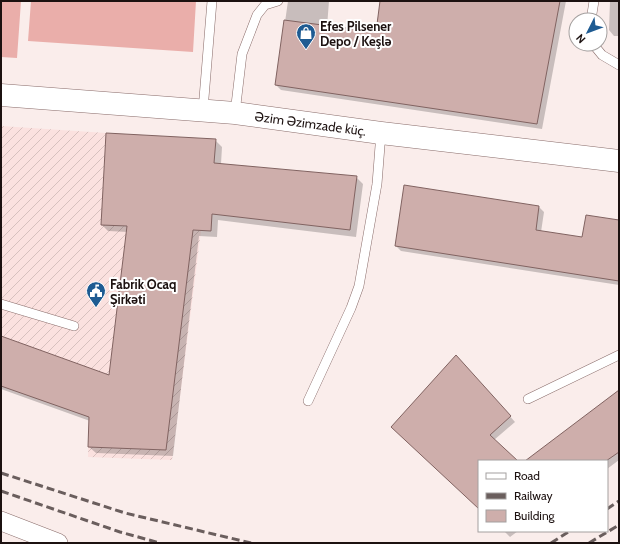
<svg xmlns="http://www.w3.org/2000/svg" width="620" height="544" font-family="Cabin,sans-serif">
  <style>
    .industrial { fill: url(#industrial-furrows) }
    .grass { fill: #eaaeaa }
    .shadow { fill: #0003 }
    .building { fill: #ceaeab; stroke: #816361 }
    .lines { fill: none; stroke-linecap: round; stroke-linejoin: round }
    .service-casing { stroke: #896c6a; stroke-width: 10 }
    .minor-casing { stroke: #896c6a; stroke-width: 20 }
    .tertiary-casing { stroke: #896c6a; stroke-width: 23 }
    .service { stroke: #fff; stroke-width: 9 }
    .minor { stroke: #fff; stroke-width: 19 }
    .tertiary { stroke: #fff; stroke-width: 22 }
    .rail { stroke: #6a5e5d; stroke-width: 3; stroke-dasharray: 8 4; stroke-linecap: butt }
    .labels { text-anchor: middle; stroke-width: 4; stroke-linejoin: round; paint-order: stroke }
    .poi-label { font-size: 13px; font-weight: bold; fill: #1c1110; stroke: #fff; text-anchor: start }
    .street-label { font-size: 13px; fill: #1c1110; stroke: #fff }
  </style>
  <defs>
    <pattern id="industrial-furrows" width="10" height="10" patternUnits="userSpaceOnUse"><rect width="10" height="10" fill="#fbe1df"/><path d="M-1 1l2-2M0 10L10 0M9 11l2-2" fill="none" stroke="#d7c0be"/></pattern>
  </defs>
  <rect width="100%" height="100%" fill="#faedeb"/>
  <path class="industrial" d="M1 126 106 133 101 225 201 231 172 460 88 457 89 417 1 386Z"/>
  <path class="grass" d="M1 1H21L17 58 1 57Z
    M31 1H196L193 52 28 41Z"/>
  <path class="shadow" d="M288 1H329L327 27 377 33 381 1H566L542 129 281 90 276 85Z
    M610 1H619V36H614L609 30Z
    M215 140 222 147 221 164 356 177 363 184 356 237 218 220 217 237 199 236 173 456 96 453 89 447 90 421 1 389V337L110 376 128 232 108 231 102 225Z
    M539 207 544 212 541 232 583 238 619 221V285L401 251 396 246Z
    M461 361 515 422 494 440 516 461H479V508Z
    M619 391V460L607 469V461H527Z
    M504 531H518L510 537Z"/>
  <path class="building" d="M380 1H560L537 124 275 85 284 20 376 32Z
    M106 133 216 139 214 163 357 176 350 230 212 214 211 231 193 230 166 450 88 447 89 417 1 386V336L109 375 127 226 101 225Z
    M404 185 539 206 536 230 582 237 586 215 619 220V281L395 246Z
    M456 355 511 416 490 435 518 461H479V509L391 427Z
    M619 390V452L606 461H525Z"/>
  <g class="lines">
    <g class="service-casing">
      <path id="service" d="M591 20 594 1
        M593 44 602 55 619 65
        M203 110 212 1
        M235 113 242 54 257 15 265 5 278 1
        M1 304 74 326
        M528 399 619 355
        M308 401 351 308 359 286 377 184 381 133"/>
    </g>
    <g class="minor-casing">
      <path id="minor" d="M1 521 58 543"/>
    </g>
    <g class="tertiary-casing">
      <g id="tertiary">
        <path id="s1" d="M1 95 235 113 381 133 619 161"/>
      </g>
    </g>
    <use href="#service" class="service"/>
    <use href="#minor" class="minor"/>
    <use href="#tertiary" class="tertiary"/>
    <path class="rail" d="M1 473 125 513 251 543
      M1 491 120 532 160 543
      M607 509 619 501
      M551 543 570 531
      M589 543 619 525"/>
  </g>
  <defs>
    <g id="shop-pin" transform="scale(1)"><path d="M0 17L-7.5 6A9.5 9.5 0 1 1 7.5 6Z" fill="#1e5b92" stroke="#fff"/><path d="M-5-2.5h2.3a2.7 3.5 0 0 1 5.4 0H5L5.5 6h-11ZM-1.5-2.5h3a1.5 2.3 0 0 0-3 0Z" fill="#fff"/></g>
    <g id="civic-pin" transform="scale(1)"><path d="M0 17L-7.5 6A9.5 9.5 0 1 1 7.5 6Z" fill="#1e5b92" stroke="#fff"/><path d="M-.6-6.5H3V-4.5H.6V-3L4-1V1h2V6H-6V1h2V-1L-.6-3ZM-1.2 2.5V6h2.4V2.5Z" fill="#fff"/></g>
  </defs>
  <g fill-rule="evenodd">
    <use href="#shop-pin" x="306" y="33"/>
    <use href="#civic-pin" x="96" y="291"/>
  </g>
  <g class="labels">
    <g class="poi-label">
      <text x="320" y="31">Efes Pilsener<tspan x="320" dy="15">Depo / Keşlə</tspan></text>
      <text x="110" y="289">Fabrik Ocaq<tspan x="110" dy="15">Şirkəti</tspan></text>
    </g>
    <g class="street-label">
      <text dy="5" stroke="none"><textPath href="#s1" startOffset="311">Əzim Əzimzade küç.</textPath></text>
    </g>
  </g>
  <rect width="620" height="544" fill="none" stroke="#1c1110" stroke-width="4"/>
  <rect x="478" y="460" width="130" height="72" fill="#ffffff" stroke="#a4a09f"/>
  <rect x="486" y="473" width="20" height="6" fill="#ffffff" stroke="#a4a09f"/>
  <text x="514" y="480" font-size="12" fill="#1c1110">Road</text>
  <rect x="486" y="493" width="20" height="6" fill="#6a5e5d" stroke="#a4a09f"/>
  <text x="514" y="500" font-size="12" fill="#1c1110">Railway</text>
  <rect x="486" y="510" width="20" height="12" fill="#ceaeab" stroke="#a4a09f"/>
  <text x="514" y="520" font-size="12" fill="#1c1110">Building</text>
  <g transform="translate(588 32) rotate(228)"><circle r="19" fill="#ffffff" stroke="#a4a09f"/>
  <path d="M0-3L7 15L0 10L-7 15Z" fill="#1e5b92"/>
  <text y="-6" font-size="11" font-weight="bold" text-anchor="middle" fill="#1c1110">N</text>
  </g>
</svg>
